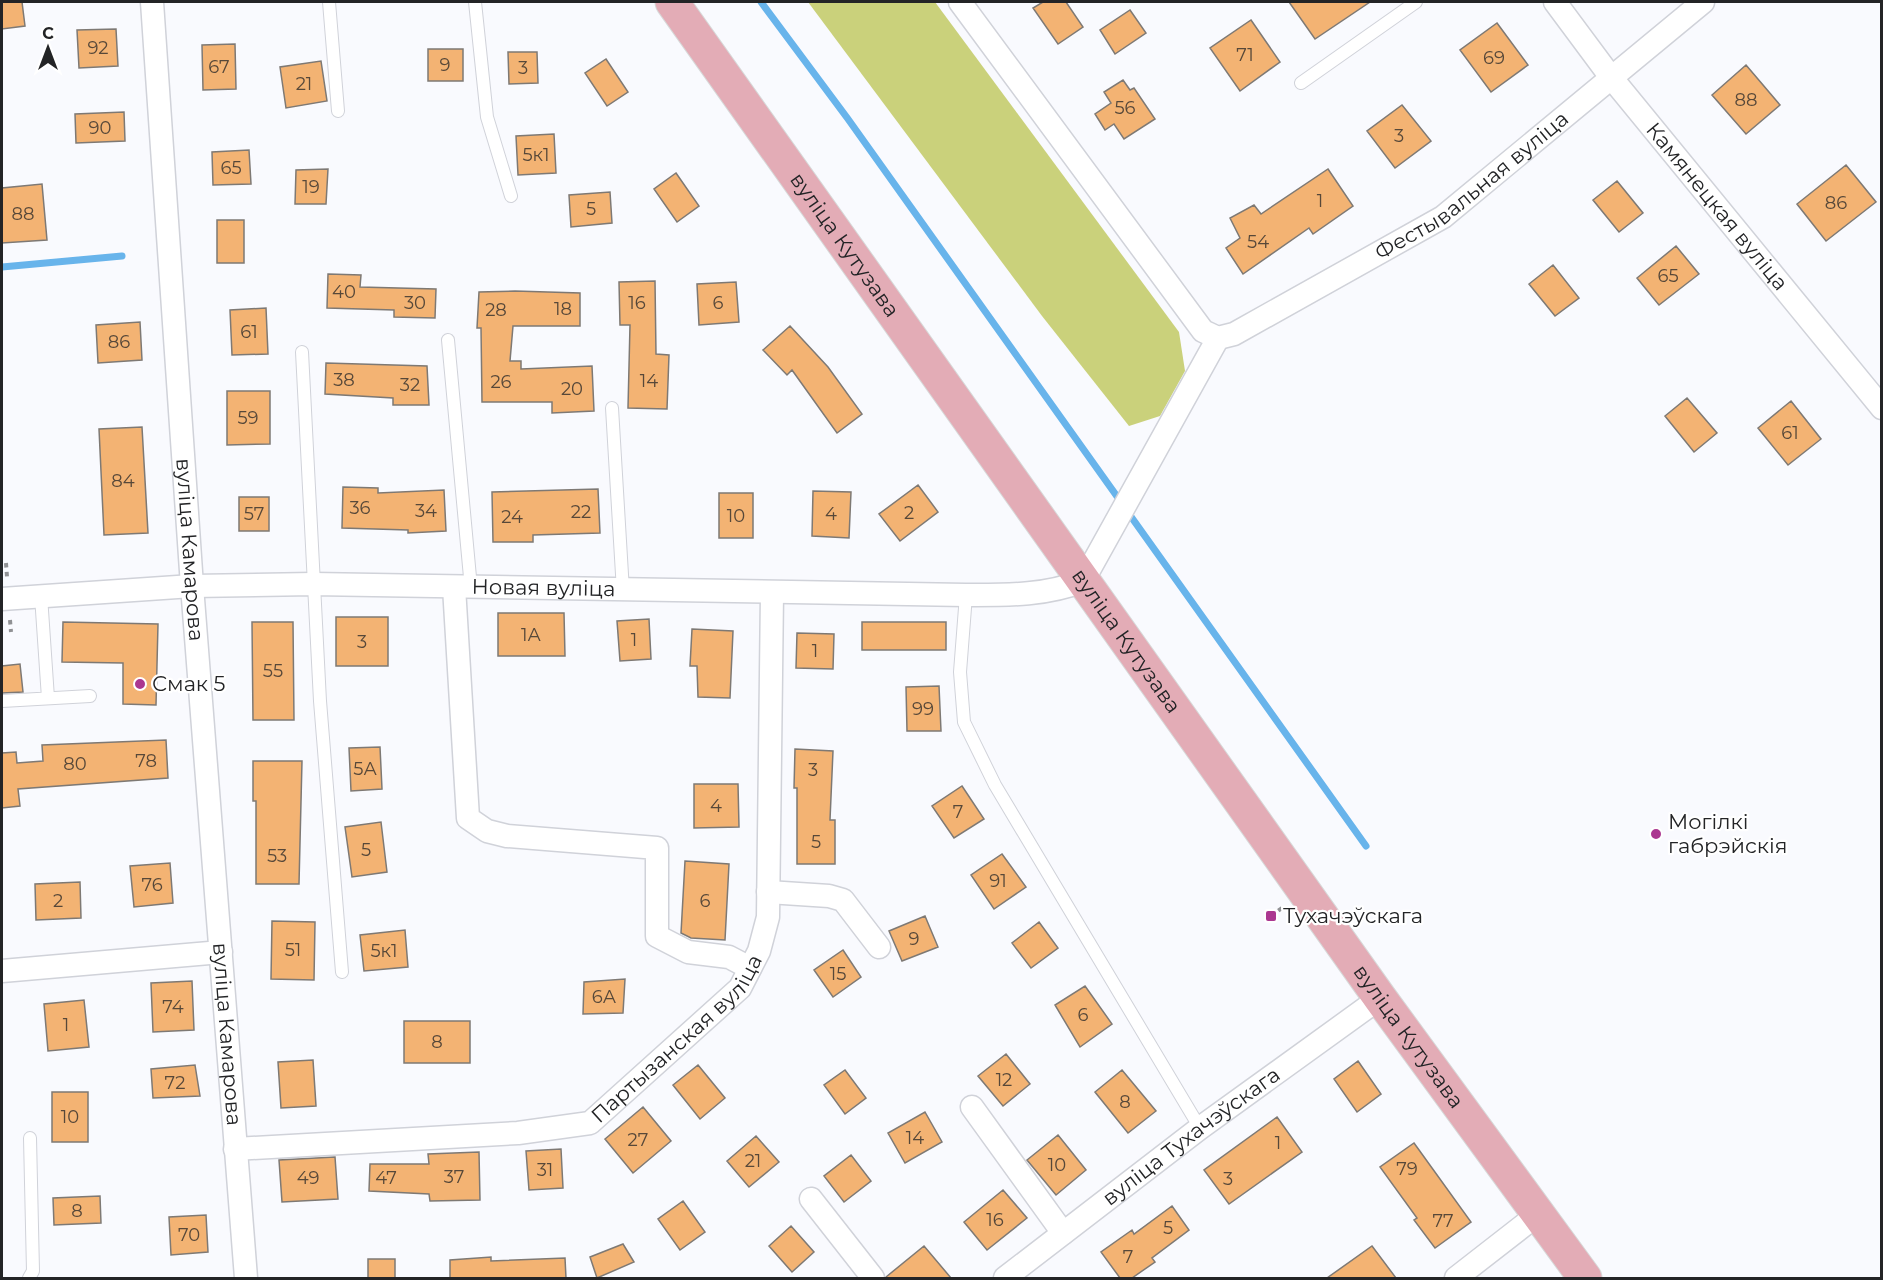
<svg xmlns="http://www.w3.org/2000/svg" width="1883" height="1280" font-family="Montserrat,sans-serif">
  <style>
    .forest { fill: #cad17b }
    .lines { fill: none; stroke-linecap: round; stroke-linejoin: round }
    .stream { stroke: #68b4eb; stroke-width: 7 }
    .building { fill: #f3b373; stroke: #7e7974; stroke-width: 1.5 }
    .service-casing { stroke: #d0d2d9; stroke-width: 14 }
    .minor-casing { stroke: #d0d2d9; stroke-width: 25 }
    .primary-casing { stroke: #d7d8d8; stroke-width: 35 }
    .path { stroke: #909194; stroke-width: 4; stroke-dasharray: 4.5 4.5; stroke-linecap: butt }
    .service { stroke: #fff; stroke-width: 12 }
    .minor { stroke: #fff; stroke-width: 22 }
    .primary { stroke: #e3acb6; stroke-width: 33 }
    .poi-dot { fill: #ab3790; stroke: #fff; stroke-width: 2 }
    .labels { text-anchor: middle; stroke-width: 4.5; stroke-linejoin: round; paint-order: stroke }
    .number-label { font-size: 18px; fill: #574839 }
    .street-label { font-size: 21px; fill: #232426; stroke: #fff }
    .poi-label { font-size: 21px; fill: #232426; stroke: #fff; text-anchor: start }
  </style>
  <rect width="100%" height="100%" fill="#f9fafe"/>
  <path class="forest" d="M808 2H935L1179 332 1185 371 1160 416 1129 426 1042 316Z"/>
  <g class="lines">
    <path class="stream" d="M761 2 848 119 1121 502
      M2 267 122 256
      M1127 511 1366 846"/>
  </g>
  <path class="building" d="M2 2H22L25 26 2 29Z
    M1043 2H1066L1083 27 1058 44 1033 8Z
    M1289 2H1370L1315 39Z
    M1130 10 1146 33 1115 54 1100 30Z
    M1251 20 1280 62 1240 91 1210 48Z
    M1497 23 1528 65 1491 92 1460 50Z
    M116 29 118 66 79 68 77 30Z
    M235 44 236 89 203 90 202 45Z
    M428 49H463V81H428Z
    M508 52H537L538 83 509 84Z
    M606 59 628 92 607 106 585 73Z
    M321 61 327 101 286 108 280 67Z
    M1746 65 1780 105 1746 134 1712 95Z
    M1123 80 1130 90 1134 88 1155 119 1124 139 1114 124 1105 130 1095 114 1111 103 1104 92Z
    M1402 105 1431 141 1395 168 1367 131Z
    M124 112 125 141 76 143 75 114Z
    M554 134 556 173 518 175 516 136Z
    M249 150 251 184 213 185 212 152Z
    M1846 165 1876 202 1826 241 1797 204Z
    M328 169 326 204H295L296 170Z
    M1328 169 1353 206 1313 234 1309 228 1243 274 1226 248 1240 238 1230 218 1254 205 1261 214Z
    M676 173 699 206 677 222 654 189Z
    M1617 181 1643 213 1619 232 1593 200Z
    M42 184 47 240 2 243V188Z
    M610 192 612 223 571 227 569 195Z
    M217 220H244V263H217Z
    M1676 246 1699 274 1659 305 1637 278Z
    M1553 265 1579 298 1555 316 1529 284Z
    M328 274 361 275 360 287 436 289 435 318 394 317V310L327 308Z
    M655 281 656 354 669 355 667 409 628 408 630 325H620L619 282Z
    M736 282 739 322 699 325 697 284Z
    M515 291 580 293V326H513L510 361H521V369L592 366 594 411 552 413V402H482L481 328H477L479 292Z
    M266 308 268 354 232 355 230 310Z
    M140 322 142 360 98 363 96 325Z
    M790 326 828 367 862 414 837 433 792 370 787 375 763 350Z
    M326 363 427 366 429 405H393V398L325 394Z
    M227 391H270V444L227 445Z
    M1687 398 1717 433 1694 452 1665 416Z
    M1791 401 1821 439 1788 465 1758 428Z
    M142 427 148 533 104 535 99 429Z
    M918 485 938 512 900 541 879 514Z
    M343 487 378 488V493L444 490 446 531 408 533V530L342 528Z
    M598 489 600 533 533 535V542H493L492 492Z
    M813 491 851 492 849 538 812 536Z
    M719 493H753V538H719Z
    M239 497H269V531H239Z
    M498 613H564L565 656H498Z
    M336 617H388V666H336Z
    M649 619 651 659 620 661 617 621Z
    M63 622 158 624 156 705 123 704V663L62 662Z
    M252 622H293L294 720H253Z
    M862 622H946V650H862Z
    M692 629 733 631 730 698 698 697 697 666H690Z
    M797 633 834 634 833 669 796 668Z
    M20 664 23 692 2 693V666Z
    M939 686 941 731H907L906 687Z
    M166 740 168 778 18 789 20 806 2 808V753L16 752 17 763 43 761 42 745Z
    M380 747 382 789 351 791 349 748Z
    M795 749 833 751 830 820H835V864H797V788H794Z
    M253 761H302L299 884H256V801H253Z
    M694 784H738L739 827 694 828Z
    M962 786 984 819 954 838 932 806Z
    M381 822 387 872 352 877 345 827Z
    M1002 854 1026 887 994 909 971 875Z
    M685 861 729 864 725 940 691 938 681 933Z
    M170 863 173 903 134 907 130 866Z
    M80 882 81 918 36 920 35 884Z
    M925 916 938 947 902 961 889 931Z
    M272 921 315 922 314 980 271 979Z
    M1039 922 1058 948 1031 968 1012 943Z
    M405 930 408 967 364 971 360 935Z
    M843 950 861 977 833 997 814 970Z
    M625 979 623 1013 583 1014 584 982Z
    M192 981 194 1030 153 1032 151 983Z
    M1085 986 1112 1024 1080 1047 1055 1005Z
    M84 1000 89 1047 48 1051 44 1004Z
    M404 1021H470V1063H404Z
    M1006 1054 1030 1084 1003 1106 978 1076Z
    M313 1060 316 1106 281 1108 278 1062Z
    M1358 1061 1381 1094 1357 1112 1334 1079Z
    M195 1065 200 1096 153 1098 151 1069Z
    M698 1065 725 1098 700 1119 673 1085Z
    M845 1070 866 1098 845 1114 824 1085Z
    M1122 1070 1156 1111 1128 1133 1095 1092Z
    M52 1092H88V1142H52Z
    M643 1107 671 1141 633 1173 605 1139Z
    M925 1112 942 1142 905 1163 888 1133Z
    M1277 1117 1302 1152 1229 1204 1204 1170Z
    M1058 1135 1086 1170 1056 1195 1027 1160Z
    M756 1136 779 1162 749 1187 727 1161Z
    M1414 1143 1471 1222 1435 1248 1414 1220 1417 1218 1380 1167Z
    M561 1149 563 1188 529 1190 526 1151Z
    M479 1152 480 1200 430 1201 429 1194 369 1191 370 1164H429L428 1154Z
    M851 1155 871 1181 844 1202 824 1176Z
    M335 1157 338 1199 282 1202 279 1160Z
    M1003 1190 1027 1218 987 1250 964 1222Z
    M100 1196 101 1223 54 1225 53 1198Z
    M683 1201 705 1232 680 1250 658 1219Z
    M1172 1206 1189 1230 1152 1258 1155 1262 1132 1278H1120L1101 1252 1132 1230 1134 1234Z
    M206 1215 208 1252 171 1255 169 1217Z
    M791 1226 814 1252 792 1272 769 1246Z
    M623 1244 634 1262 597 1278 590 1257Z
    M924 1246 951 1278H886V1277Z
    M1372 1246 1396 1278H1327Z
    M491 1257V1261L565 1258 566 1278H450V1260Z
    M368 1259H395V1278H368Z"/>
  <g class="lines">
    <g class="service-casing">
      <path id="service" d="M329 2 338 111
        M475 2 487 117 511 196
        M1301 83 1416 2
        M448 340 471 588
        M302 352 320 701 342 972
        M612 408 623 591
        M966 595 960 672 964 722 995 785 1200 1128
        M41 596 48 698
        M2 701 90 696
        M29 1278 33 1271 30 1138"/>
    </g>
    <g class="minor-casing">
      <g id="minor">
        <path id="s1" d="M152 2 192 586 246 1278"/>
        <path id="s2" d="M960 2 1203 331 1218 338 1234 334 1443 217 1703 2"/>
        <path id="s3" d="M1555 2 1610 76 1882 408"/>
        <path d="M454 587 468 818 487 831 507 836 657 848V936L688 952 729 957 750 968"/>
        <path id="s4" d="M2 599 192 586 313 584 966 595C1006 595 1044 596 1083 581L1218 338"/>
        <path d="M768 892 829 896 843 900 879 947"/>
        <path d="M2 971 221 952"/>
        <path d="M972 1107 1063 1233"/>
        <path id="s5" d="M235 1149 518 1133 590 1123 740 988 759 951 768 917 772 593"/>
        <path d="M811 1199 873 1278"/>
        <path id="s6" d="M1005 1278 1200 1128 1380 998"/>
        <path d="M1456 1278 1537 1215"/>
      </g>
    </g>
    <g class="primary-casing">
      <g id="primary">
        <path id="s7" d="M672 2 1380 998 1585 1278"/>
      </g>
    </g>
    <path class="path" d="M6 563 7 577
      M10 620 11 632
      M1271 916 1282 908"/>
    <use href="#service" class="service"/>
    <use href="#minor" class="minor"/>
    <use href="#primary" class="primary"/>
  </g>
  <g class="poi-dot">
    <circle cx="140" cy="684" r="6"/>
    <circle cx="1656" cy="834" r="6"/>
    <rect x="1265" y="910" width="12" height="12" rx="3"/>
  </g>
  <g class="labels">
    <g class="number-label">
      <text x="98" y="54">92</text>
      <text x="1245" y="61">71</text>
      <text x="1494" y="64">69</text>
      <text x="445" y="71">9</text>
      <text x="219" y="73">67</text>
      <text x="523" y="74">3</text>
      <text x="304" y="90">21</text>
      <text x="1746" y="106">88</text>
      <text x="1125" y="114">56</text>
      <text x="100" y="134">90</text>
      <text x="1399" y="142">3</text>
      <text x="536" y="161">5к1</text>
      <text x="231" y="174">65</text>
      <text x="311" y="193">19</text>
      <text x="1320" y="207">1</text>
      <text x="1836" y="209">86</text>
      <text x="591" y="215">5</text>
      <text x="23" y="220">88</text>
      <text x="1258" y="248">54</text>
      <text x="1668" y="282">65</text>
      <text x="344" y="298">40</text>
      <text x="415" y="309">30</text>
      <text x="637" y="309">16</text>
      <text x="718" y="309">6</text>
      <text x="563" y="315">18</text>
      <text x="496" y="316">28</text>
      <text x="249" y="338">61</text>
      <text x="119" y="348">86</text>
      <text x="344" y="386">38</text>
      <text x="649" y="387">14</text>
      <text x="501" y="388">26</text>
      <text x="410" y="391">32</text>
      <text x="572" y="395">20</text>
      <text x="248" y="424">59</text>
      <text x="1790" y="439">61</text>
      <text x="123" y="487">84</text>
      <text x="360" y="514">36</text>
      <text x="426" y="517">34</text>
      <text x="581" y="518">22</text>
      <text x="909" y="519">2</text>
      <text x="254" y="520">57</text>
      <text x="831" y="520">4</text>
      <text x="736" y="522">10</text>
      <text x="512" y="523">24</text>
      <text x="531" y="641">1А</text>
      <text x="634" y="646">1</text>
      <text x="362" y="648">3</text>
      <text x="815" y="657">1</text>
      <text x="273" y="677">55</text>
      <text x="923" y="715">99</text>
      <text x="146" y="767">78</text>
      <text x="75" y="770">80</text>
      <text x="365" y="775">5А</text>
      <text x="813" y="776">3</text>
      <text x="716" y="812">4</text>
      <text x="958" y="818">7</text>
      <text x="816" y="848">5</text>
      <text x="366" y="856">5</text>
      <text x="277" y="862">53</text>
      <text x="998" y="887">91</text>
      <text x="152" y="891">76</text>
      <text x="58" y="907">2</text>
      <text x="705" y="907">6</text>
      <text x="914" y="945">9</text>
      <text x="293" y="956">51</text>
      <text x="384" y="957">5к1</text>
      <text x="838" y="980">15</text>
      <text x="604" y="1003">6А</text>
      <text x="173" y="1013">74</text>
      <text x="1083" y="1021">6</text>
      <text x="66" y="1031">1</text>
      <text x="437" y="1048">8</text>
      <text x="1004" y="1086">12</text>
      <text x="175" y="1089">72</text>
      <text x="1125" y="1108">8</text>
      <text x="70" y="1123">10</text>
      <text x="915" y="1144">14</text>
      <text x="638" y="1146">27</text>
      <text x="1278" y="1149">1</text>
      <text x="753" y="1167">21</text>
      <text x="1057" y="1171">10</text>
      <text x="1407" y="1175">79</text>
      <text x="545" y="1176">31</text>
      <text x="454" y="1183">37</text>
      <text x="308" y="1184">49</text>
      <text x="386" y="1184">47</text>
      <text x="1228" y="1185">3</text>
      <text x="77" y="1217">8</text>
      <text x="995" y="1226">16</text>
      <text x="1443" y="1227">77</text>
      <text x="1168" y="1234">5</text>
      <text x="189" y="1241">70</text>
      <text x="1128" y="1263">7</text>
    </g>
    <g class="street-label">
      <text dy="7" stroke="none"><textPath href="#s2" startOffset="723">Фестывальная вуліца</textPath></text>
      <text dy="7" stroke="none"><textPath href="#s3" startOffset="261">Камянецкая вуліца</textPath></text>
      <text dy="7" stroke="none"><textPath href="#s7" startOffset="298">вуліца Кутузава</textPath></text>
      <text dy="7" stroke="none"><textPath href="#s1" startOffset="549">вуліца Камарова</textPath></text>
      <text dy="7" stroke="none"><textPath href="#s4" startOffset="542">Новая вуліца</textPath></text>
      <text dy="7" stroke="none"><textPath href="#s7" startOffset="784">вуліца Кутузава</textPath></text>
      <text dy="7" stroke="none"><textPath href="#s5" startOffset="478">Партызанская вуліца</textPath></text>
      <text dy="7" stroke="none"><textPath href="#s1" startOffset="1035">вуліца Камарова</textPath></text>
      <text dy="7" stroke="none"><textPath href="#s7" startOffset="1270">вуліца Кутузава</textPath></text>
      <text dy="7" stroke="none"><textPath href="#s6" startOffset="234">вуліца Тухачэўскага</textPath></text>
    </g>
    <g class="poi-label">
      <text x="152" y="691">Смак 5</text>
      <text x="1668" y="829">Могілкі<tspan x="1668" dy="24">габрэйскія</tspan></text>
      <text x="1283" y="923">Тухачэўскага</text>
    </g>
  </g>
  <rect width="1883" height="1280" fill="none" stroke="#232426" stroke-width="6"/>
  <g transform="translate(48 48)" stroke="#ffffff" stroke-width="4.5" paint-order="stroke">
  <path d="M0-4.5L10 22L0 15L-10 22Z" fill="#232426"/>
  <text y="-9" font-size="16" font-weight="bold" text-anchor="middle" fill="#232426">С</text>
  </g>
</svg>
